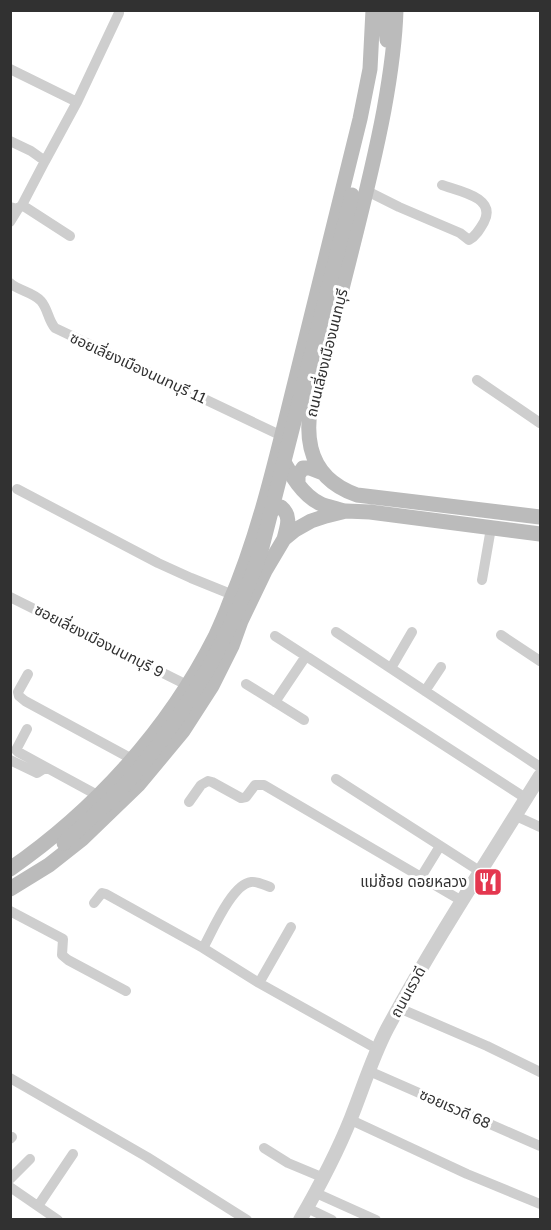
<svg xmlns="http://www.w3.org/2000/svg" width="551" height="1230" font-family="'Golos Text','Noto Sans Thai',sans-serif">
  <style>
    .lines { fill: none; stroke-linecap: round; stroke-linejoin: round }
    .minor { stroke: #cecece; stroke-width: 10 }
    .tertiary { stroke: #cecece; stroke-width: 14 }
    .secondary { stroke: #bbb; stroke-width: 15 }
    .secondary-bridge { stroke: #bbb; stroke-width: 15 }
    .labels { text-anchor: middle; stroke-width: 6; stroke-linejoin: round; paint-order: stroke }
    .street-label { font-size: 15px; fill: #313131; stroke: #fff }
    .poi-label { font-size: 15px; fill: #313131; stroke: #fff; text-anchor: end }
  </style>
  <rect width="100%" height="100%" fill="#fff"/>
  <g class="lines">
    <path class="minor" d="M10 69 77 102
      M10 141 31 151 45 161 22 205 18 209 10 207
      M45 161 77 102 119 13
      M367 191 399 207 460 233 469 240C476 236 480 229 484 222 497 197 458 191 442 185
      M22 205 70 236
      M10 222 18 209
      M10 283C19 291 33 292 41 301 48 309 48 320 55 328L282 436
      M477 380 540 423
      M17 489 158 563 191 578 233 595
      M482 580 491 528
      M10 597 187 685
      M336 632 540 767
      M501 635 540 661
      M275 636 527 799
      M391 668 412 632
      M28 674 18 692 19 696 25 701 132 759
      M246 684 304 720
      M425 691 441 667
      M275 702 306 656
      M27 729 16 750 18 752 99 796
      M10 760 37 773 45 768
      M336 779 481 872
      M189 802 201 785 208 781 212 782 241 798 246 797 255 785H264L462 901
      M516 816 540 827
      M421 877 440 846
      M94 903 102 893 106 894 203 948 259 983 377 1049
      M10 911 63 939 62 955 68 960 126 991
      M203 948C212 932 232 884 251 882 257 881 264 885 270 887
      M259 983 291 927
      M399 1008 487 1046 540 1072
      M369 1071 540 1146
      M10 1078 147 1157 247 1220
      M351 1120 467 1174 540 1204
      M10 1139 12 1137
      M264 1148 288 1163 324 1178
      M10 1179 30 1159
      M10 1187 58 1220
      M316 1193 376 1220
      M38 1206 73 1154
      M307 1208 332 1220"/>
    <path class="tertiary" d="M300 1220C319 1187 337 1153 351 1118 363 1088 372 1058 387 1029 434 942 488 860 540 776"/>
    <path class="secondary" d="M385 10 387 40
      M396 10C395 44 390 77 384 110 370 185 349 258 331 333 322 370 302 410 311 448 317 473 334 487 357 495L540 517
      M279 453C289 471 301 495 321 504 328 507 336 508 344 511
      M298 484V475L303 468H310L323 473
      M264 518 275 508 281 507C292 516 287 527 284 539
      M10 869C95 810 168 730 215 637 220 626 225 615 229 604 260 532 277 454 296 378 317 292 339 206 360 119L370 69 373 10
      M10 889 49 865 82 839 139 784 183 731 212 686 232 646 241 621 265 571 284 539 295 530 311 521 326 516 346 511 370 512 540 534"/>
    <path class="secondary-bridge" d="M64 843C87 821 112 800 133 776 189 710 232 633 261 551L352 195"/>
  </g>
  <defs>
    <g id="restaurant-square" transform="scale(1.5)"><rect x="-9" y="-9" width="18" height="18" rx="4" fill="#e4374f" stroke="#fff"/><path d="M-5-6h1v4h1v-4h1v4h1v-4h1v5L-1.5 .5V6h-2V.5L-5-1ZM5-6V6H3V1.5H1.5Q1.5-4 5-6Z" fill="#fff"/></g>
  </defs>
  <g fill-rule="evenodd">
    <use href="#restaurant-square" x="488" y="882"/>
  </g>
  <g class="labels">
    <g class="street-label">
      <text transform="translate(327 353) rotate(-76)" y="5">ถนนเลี่ยงเมืองนนทบุรี</text>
      <text transform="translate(138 368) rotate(25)" y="5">ซอยเลี่ยงเมืองนนทบุรี 11</text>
      <text transform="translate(99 641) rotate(27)" y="5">ซอยเลี่ยงเมืองนนทบุรี 9</text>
      <text transform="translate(408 992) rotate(-61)" y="5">ถนนเรวดี</text>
      <text transform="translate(455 1109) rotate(24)" y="5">ซอยเรวดี 68</text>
    </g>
    <g class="poi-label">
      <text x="467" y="887">แม่ช้อย ดอยหลวง</text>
    </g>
  </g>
  <rect width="551" height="1230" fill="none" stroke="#313131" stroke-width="24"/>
</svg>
